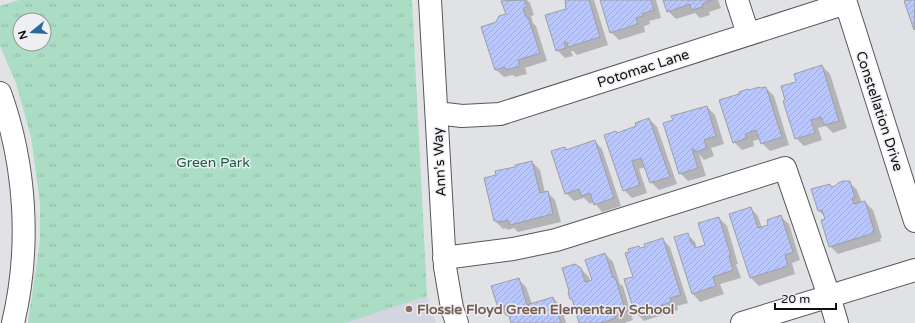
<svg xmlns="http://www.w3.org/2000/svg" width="915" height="323" font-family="'Varela Round',sans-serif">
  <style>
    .built { fill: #d3d6e0 }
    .grass { fill: url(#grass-tufts); fill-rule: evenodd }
    .shadow { fill: #0003 }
    .building { fill: url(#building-hatch); stroke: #9e9fa2 }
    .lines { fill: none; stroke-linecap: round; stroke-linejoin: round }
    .minor-casing { stroke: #58585b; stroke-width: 24 }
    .minor { stroke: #fff; stroke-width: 22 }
    .education-dot { fill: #8d6e63; stroke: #eeeff2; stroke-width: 1.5 }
    .labels { text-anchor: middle; stroke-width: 3; stroke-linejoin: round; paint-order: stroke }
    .street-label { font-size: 14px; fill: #101011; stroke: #eeeff2 }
    .park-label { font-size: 14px; fill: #186245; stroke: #eeeff2 }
    .education-label { font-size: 14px; font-weight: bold; fill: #785e54; stroke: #eeeff2; text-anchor: start }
  </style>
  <defs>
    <pattern id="grass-tufts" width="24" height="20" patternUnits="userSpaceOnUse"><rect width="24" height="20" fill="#aaddc3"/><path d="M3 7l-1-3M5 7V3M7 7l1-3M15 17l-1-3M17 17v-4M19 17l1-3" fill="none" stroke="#91bda6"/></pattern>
    <pattern id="building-hatch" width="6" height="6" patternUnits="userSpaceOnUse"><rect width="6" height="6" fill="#b9c7fd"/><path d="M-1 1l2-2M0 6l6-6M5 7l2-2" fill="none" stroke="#9eaad8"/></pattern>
  </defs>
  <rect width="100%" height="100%" fill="#e1e2e5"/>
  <path class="built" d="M427 296 436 323H346Z"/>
  <path class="grass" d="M19 0H412L427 296 346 323H28L40 240V203L31 137 16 83 0 46V6ZM20 20H44V44H20Z"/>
  <path class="shadow" d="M506 0H527L530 3 534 15 531 16 533 23 536 26 547 61 525 68 527 74 515 77 513 75 504 77 496 70V23L507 15 503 1Z
    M565 0H594L608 45 577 55 573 51H571L573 56 565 58 557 50 568 9Z
    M601 0H656L661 18 649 21 650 24 644 26 645 32 619 40 611 32Z
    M664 0H718L721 8 709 12 710 15 700 18 695 13 676 19 668 11Z
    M911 0H915V30L905 2Z
    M822 66 830 74 847 128 833 133 826 126 818 128 822 140 804 146 796 138 786 101 797 82Z
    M766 88 774 96 789 145 770 151 762 143 760 139 753 141 754 146 742 150 734 142 749 91Z
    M707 107 715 115 724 144 711 148 714 156 704 160 699 154 706 176 688 181 680 173Z
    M649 119 657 127 677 184 659 190 651 182 645 167 639 169 647 193 632 198 624 190 617 133 637 127Z
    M595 141 602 149 621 206 602 212 594 202 590 204 584 198 574 201 566 193 565 148 568 150Z
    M532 162 540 170 545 193 547 192 555 200 561 222 518 232 514 228 508 230 506 228 503 229 495 221 516 168Z
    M849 182 857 190 862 203 865 202 873 210 882 238H880L881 241 838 254 830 246 826 218 819 211 830 185 833 188Z
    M750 208 758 216 762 228 769 225 781 217 789 224 800 260 792 263 795 274 759 286 751 278Z
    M719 218 727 226 738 264H736L741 278 720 284 724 294 700 302 693 294 687 234 695 242 697 248 706 245Z
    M662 239 670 247 688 303 677 306 678 310 644 321 636 313 634 278 641 249Z
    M605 254 613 262 620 284 623 286 633 320 624 323H580L573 301 571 299 581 269 589 277 590 281H593Z
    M518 279 526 287 532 304 553 298 561 306 566 323H512L510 315 506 316 499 308Z"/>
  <path class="building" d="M524 0 527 7 523 8 526 17H528L540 53 518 60 520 66 506 70 505 67 495 70 481 27 496 22 499 16 506 14 501 1Z
    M565 0H589L600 37 568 47 567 42 564 43 566 48 556 51 545 15 566 9Z
    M600 0H651L654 10 642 14 643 16 636 18 638 24 610 33Z
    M663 0H713L702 4 703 7 691 10 690 4 667 12Z
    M908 0H915L914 30 904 1Z
    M822 65 839 121 824 125 821 117 811 120 815 133 795 139 783 101 785 100 781 86 796 82 794 74Z
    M759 87 760 88 766 87 782 137 761 144 756 130 745 134 747 138 733 143 719 100 739 94V92L748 89 749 90Z
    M707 106 716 136 704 140 707 148 696 152 694 149H692L698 168 679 174 663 123 673 120 671 116Z
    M649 118 670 177 650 183 641 158 632 161 640 185 623 191 604 135 616 131 617 133 636 126 635 123Z
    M595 140 614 198 594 205 590 193 581 196 579 189 565 194 551 151 565 147 566 150Z
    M532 161 540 193 548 191 553 214 510 225 508 220 499 222 498 221H494L484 178 496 175 495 171 515 167V165Z
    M843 181H850L855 198 852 199 854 204 865 201 874 230H873L874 233 829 247 821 220 825 219 822 210 818 211 811 189 830 184 831 187 835 186 838 183Z
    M751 207 758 228 768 225 767 220 781 215 793 252 785 255 788 266 750 278 729 214Z
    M719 217 731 256H729L733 270 713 277 716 286 692 294 674 237 688 233 691 243H693L695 248 705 245 698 223Z
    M663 238 681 295 670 298 671 302 635 314 624 279 633 277 625 253 629 252 628 249 639 246 640 248 645 247 644 244Z
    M605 253 613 278 615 277 626 312 615 316 616 318 601 323H579L572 299H570L568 292 569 291 562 268 575 264 581 268 585 282 592 280 585 260Z
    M519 278 527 305 553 297 561 323H511L506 306 498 308 491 286Z"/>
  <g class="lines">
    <g class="minor-casing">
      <path id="minor" d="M430 0 445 267 452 308 457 323
        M737 0 748 34
        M845 0 915 221
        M0 93C26 165 31 248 13 323
        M437 113 462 116 500 114 846 3
        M444 258 513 249 556 240 785 168 829 296 837 323
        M742 323 915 270"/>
    </g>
    <use href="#minor" class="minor"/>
  </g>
  <circle class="education-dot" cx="409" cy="309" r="4"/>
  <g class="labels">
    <g class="street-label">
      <text transform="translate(643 68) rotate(-18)" y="5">Potomac Lane</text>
      <text transform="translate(880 111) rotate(72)" y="5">Constellation Drive</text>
      <text transform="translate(439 162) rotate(-93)" y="5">Ann's Way</text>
    </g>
    <g class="park-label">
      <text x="213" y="167">Green Park</text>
    </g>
    <g class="education-label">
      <text x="417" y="314">Flossie Floyd Green Elementary School</text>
    </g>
  </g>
  <g transform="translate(32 32) rotate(252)"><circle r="19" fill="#eeeff2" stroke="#959698"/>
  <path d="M0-3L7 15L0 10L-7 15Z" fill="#286aa0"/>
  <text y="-6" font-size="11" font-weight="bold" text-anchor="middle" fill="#101011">N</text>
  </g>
  <path d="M775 303v6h61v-6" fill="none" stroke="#101011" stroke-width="2"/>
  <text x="781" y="303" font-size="12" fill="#101011" stroke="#eeeff2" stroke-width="3" paint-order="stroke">20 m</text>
</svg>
